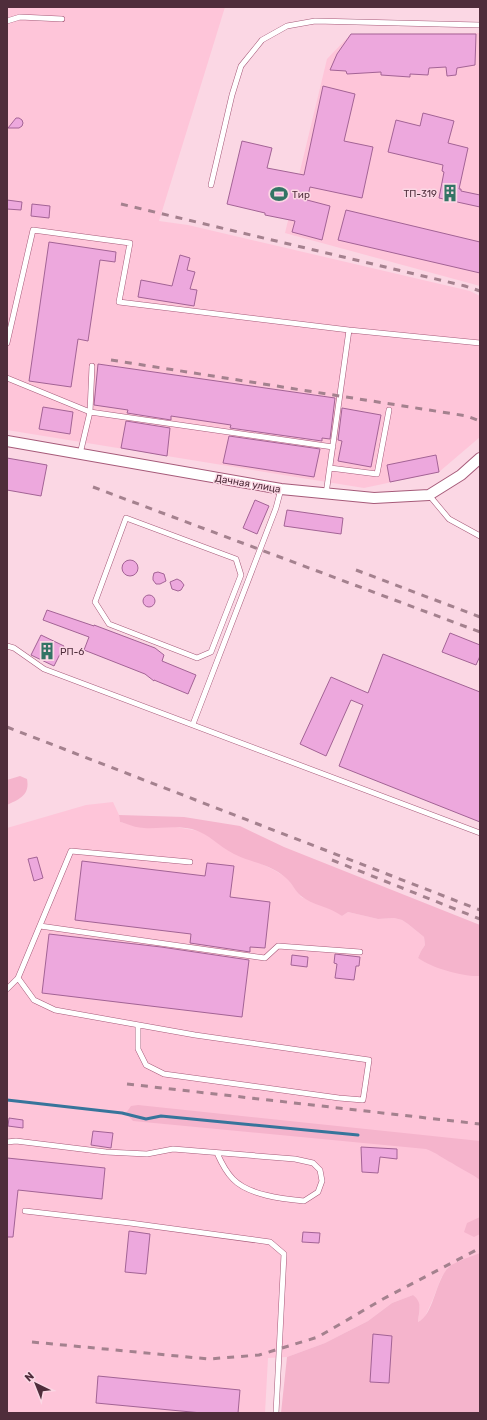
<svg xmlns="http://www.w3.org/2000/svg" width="487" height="1420" font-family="Rubik,sans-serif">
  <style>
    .built { fill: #fec5d9 }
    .green { fill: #f5b4cc }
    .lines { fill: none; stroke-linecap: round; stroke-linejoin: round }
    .stream { stroke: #37749b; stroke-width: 3 }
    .building { fill: #eda8dd; stroke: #a36395 }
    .lane-casing { stroke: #a65a79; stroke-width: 6 }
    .street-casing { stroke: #a65a79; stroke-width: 12 }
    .lane { stroke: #fff; stroke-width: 5 }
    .street { stroke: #fff; stroke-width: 10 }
    .rail { stroke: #a4818e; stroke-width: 3; stroke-dasharray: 7 7; stroke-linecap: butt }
    .labels { text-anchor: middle; stroke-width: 3; stroke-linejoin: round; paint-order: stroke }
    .poi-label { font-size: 10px; fill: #4f2d3b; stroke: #fbd7e4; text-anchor: start }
    .street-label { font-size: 10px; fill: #4f2d3b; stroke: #fbd7e4 }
  </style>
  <rect width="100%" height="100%" fill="#fbd7e4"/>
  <path class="built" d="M7 7H225L159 221 188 225 470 291 480 296V437L439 472 364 488 7 430Z
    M480 33V286L285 233 327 59 351 34Z
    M113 802 119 815 120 822 144 828 176 827 199 831 213 838 219 844 274 870 287 878 301 897 336 911 342 916 348 912 378 919 394 918 402 920 408 924 424 937 425 945 421 951 418 958 425 962 446 970 480 976V1253L449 1267 441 1278 433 1299 424 1319 418 1322 420 1307 413 1295 392 1303 368 1321 325 1343 287 1357 268 1358 265 1413H7V828L86 805Z"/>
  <path class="green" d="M20 776 27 779C30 795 20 799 7 805V780Z
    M119 815 184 817 240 826 284 847 480 925V976C463 977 432 968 418 958L421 951 425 945 424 937 408 924 402 920 394 918 378 919 348 912 342 916C330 907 312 905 301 896 295 891 292 883 286 878 269 863 251 863 234 854 218 846 210 834 192 829 176 825 160 829 144 828 136 828 128 824 120 822Z
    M138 1105 480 1141V1180C471 1173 461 1169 452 1163 442 1158 437 1153 426 1149L133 1121 126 1113 131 1106Z
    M480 1217V1234L474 1237 464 1232 467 1223Z
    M480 1253V1413H281L287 1357 325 1343 368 1321 392 1303 413 1295C423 1303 419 1310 418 1322 434 1315 435 1280 449 1267 454 1262 473 1256 480 1253Z"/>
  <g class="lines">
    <path class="stream" d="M7 1100 122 1113 146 1119 161 1116 358 1135"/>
  </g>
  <path class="building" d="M351 34H476L475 65 457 68 456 75 447 76 446 67 429 68 428 75 410 74V77L381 75V72L347 74 346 71 330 70 337 54Z
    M323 86 355 94 344 141 373 147 362 198 310 187 307 200 330 206 322 240 292 232 295 221 265 215V213L227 204 242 141 272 148 267 168 304 175Z
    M423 113 454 121 448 143 468 148 459 189H461V191L480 195V207L439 198 444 172 442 171 443 165 388 152 396 120 420 126Z
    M16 118H19L22 120 23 123 22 126 19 128H8Z
    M7 200 22 202 21 210 7 209Z
    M32 204 50 206 49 218 31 216Z
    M346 210 480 242V273L338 240Z
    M49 242 116 252 115 262 100 260 88 341 78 339 71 387 29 381Z
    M180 255 190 258 187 270 195 272 190 289 197 290 194 306 138 297 141 280 172 286Z
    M98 364 335 398 330 439 322 438V441L230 428 231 425 171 416V420L127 413 128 410 94 405Z
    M43 407 73 412 70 434 39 429Z
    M342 408 381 415 371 467 338 461 342 441 338 440Z
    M126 421 170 428 167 456 121 448Z
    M229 436 320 449 314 477 223 463Z
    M436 455 439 472 390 482 387 465Z
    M7 458 47 465 41 496 7 490Z
    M255 500 269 506 257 534 243 528Z
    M287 510 343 518 341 534 284 526Z
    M122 568a8 8 0 1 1 16 0a8 8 0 1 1-16 0Z
    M158 572 164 574 166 581 160 584H156L153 580V577L154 573Z
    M177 579 181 581 184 585 181 590 178 591 172 589 170 582Z
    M143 601a6 6 0 1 1 12 0a6 6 0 1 1-12 0Z
    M47 610 94 626V625L155 648 164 655 162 661 196 675 188 694 154 680V681L145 674 84 650 89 637 43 620Z
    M450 633 480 645V656L476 665 442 652Z
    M41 635 64 646 54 666 31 655Z
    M383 654 480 692V822L339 766 363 705 351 700 326 756 300 744 331 677 368 693Z
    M37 857 43 878 34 881 28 859Z
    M82 861 205 876 207 863 234 866 230 897 270 902 265 948 250 947V952L190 943 191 934 75 920Z
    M49 934 161 947 249 960 242 1017 42 993Z
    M335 954 360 957 359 966H356L354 980 335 978 337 964 334 963Z
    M292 955 308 957 307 967 291 965Z
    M9 1118 23 1120V1128L8 1126Z
    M93 1131 113 1133 111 1148 91 1145Z
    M361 1147 397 1149V1159L380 1157 378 1173 362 1172Z
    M7 1158 105 1168 102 1199 18 1190 13 1237H7Z
    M129 1231 150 1234 146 1274 125 1272Z
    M303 1232 320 1233 319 1243 302 1242Z
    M373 1334 392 1336 389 1383 370 1382Z
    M98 1376 240 1390 238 1413H202L96 1403Z"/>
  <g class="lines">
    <g class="lane-casing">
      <path id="lane" d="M7 21 20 17 62 19
        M211 185 232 95 241 66 262 40 287 26 315 21 480 25
        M7 343 33 230 130 243 119 302 349 330 480 343
        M7 378 90 412 333 447
        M80 454 90 412 92 366
        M330 468 377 474 389 410
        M326 494 349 330
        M429 495 449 519 480 536
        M126 518 236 559 241 575 211 652 197 658 109 624 95 602Z
        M7 646 14 648 44 669 480 833
        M193 724 276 508 281 489
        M40 926 265 958 278 946 360 952
        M18 978 34 1000 55 1010 195 1035 369 1060 363 1100 339 1098 164 1074 146 1065 138 1049V1025
        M7 989 18 978 71 851 190 862
        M7 1142 16 1141 106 1152 147 1154 173 1149 295 1159 313 1163 320 1170 322 1181 318 1192 304 1201C283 1199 248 1195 233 1179 225 1171 221 1162 217 1153
        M25 1211 130 1223 270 1242 284 1254 276 1413"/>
    </g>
    <g class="street-casing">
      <path id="street" d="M7 441 281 489 374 498 429 495 461 475 480 458"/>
    </g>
    <use href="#lane" class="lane"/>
    <use href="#street" class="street"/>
    <path class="rail" d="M121 204 465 286 480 291
      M111 360 467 416 480 421
      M93 487 480 632
      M356 570 480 617
      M7 727 480 910
      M332 860 480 919
      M127 1084 480 1124
      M32 1342 209 1359 259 1355 318 1337 383 1299 480 1248"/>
  </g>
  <defs>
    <g id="building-bare" transform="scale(1.38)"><path d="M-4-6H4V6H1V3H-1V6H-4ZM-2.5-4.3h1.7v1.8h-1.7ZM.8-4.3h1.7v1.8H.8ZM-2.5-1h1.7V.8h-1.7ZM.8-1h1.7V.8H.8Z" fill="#337465" stroke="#fbd7e4" stroke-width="2.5" paint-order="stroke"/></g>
    <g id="stadium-bare" transform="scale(1.38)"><path d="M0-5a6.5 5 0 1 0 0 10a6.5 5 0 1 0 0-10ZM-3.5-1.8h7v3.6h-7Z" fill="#337465" stroke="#fbd7e4" stroke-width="2.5" paint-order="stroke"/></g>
  </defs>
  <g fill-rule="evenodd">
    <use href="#building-bare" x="450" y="193"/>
    <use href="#stadium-bare" x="279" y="194"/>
    <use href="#building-bare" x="47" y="651"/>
  </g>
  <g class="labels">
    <g class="poi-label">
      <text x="437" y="197" text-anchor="end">ТП-319</text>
      <text x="292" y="198">Тир</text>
      <text x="60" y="655">РП-6</text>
    </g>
    <g class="street-label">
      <text transform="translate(248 483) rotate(10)" y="4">Дачная улица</text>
    </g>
  </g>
  <rect width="487" height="1420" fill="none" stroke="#4f2d3b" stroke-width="16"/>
  <g transform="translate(36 1384) rotate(317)" stroke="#fbd7e4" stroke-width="3" paint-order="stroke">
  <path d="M0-3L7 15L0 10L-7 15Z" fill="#4f2d3b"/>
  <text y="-6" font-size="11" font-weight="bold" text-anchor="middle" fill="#4f2d3b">N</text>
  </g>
</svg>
